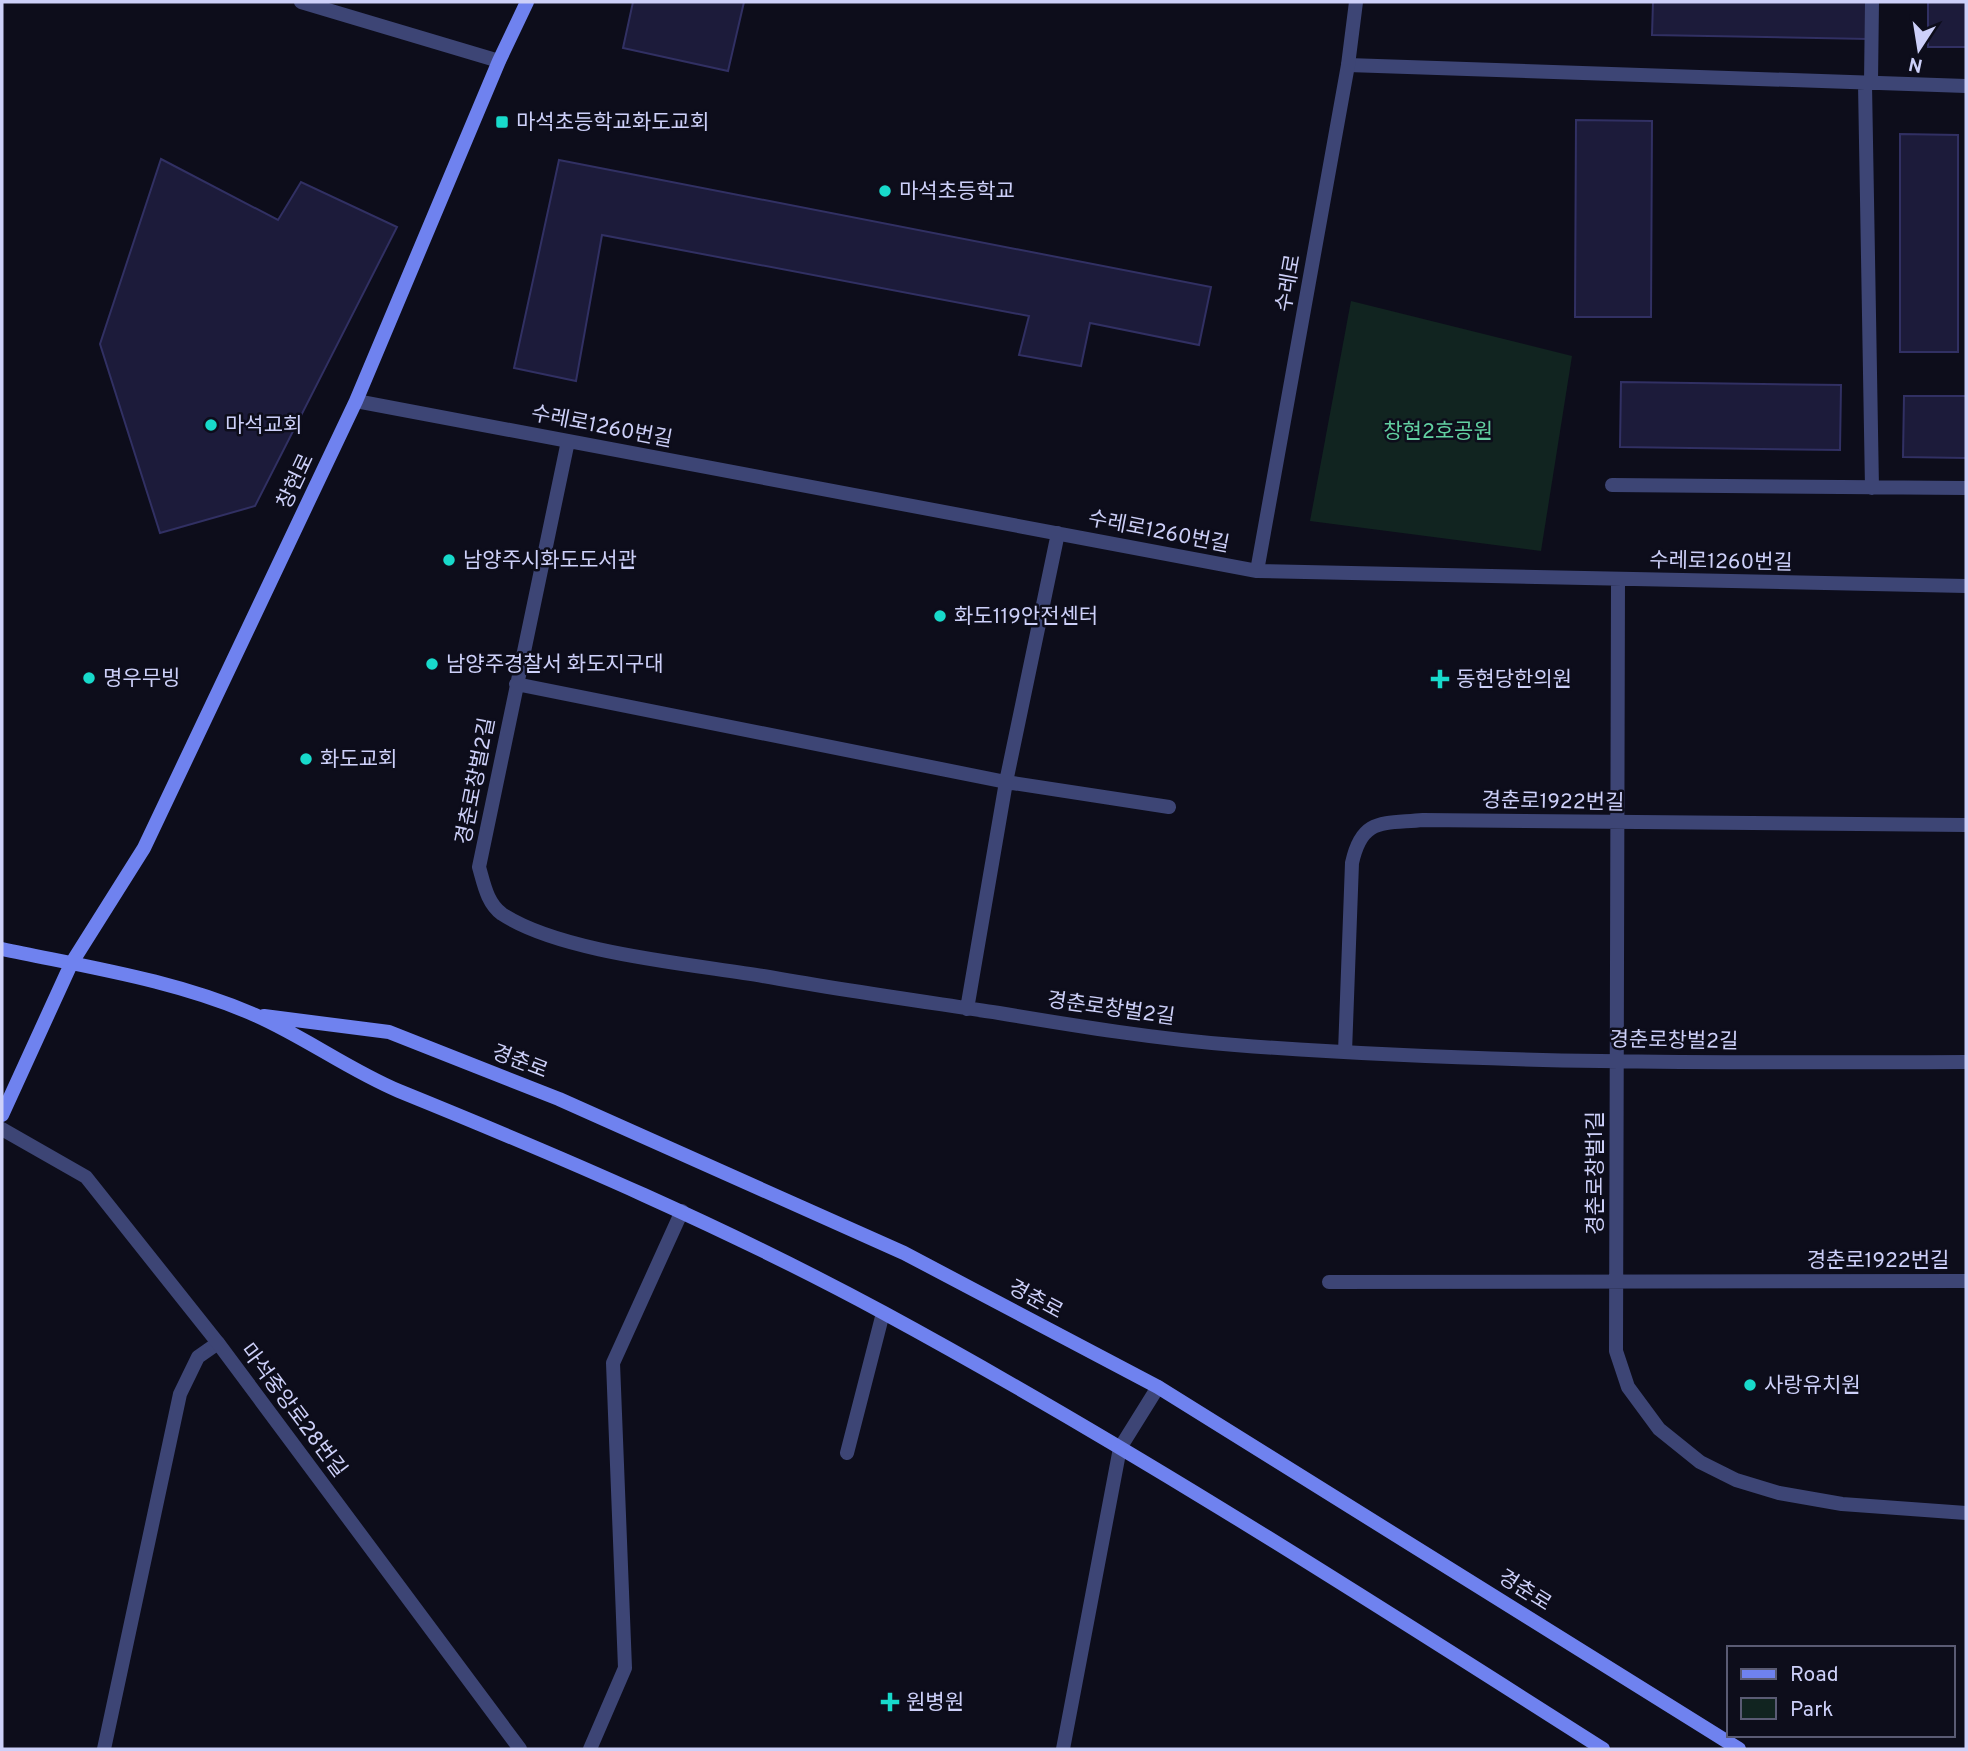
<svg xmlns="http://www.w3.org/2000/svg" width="1968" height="1751" font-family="Overpass,'Noto Sans KR',sans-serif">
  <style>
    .green { fill: #112420 }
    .building { fill: #1c1b3a; stroke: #313063; stroke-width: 2 }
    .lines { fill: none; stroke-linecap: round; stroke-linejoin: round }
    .lane { stroke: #3d4575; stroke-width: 14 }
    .street { stroke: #3d4575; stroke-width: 14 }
    .secondary { stroke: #6f82ef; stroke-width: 14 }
    .poi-dot { fill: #18dacb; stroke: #0d0d1b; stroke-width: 2.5 }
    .labels { text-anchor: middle; stroke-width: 5; stroke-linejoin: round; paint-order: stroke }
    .poi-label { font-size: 21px; fill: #cdd0f9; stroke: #0d0d1b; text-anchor: start }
    .street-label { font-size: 21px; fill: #cdd0f9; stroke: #0d0d1b }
    .park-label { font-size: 21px; fill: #62d0a1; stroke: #0d0d1b }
  </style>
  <rect width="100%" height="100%" fill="#0d0d1b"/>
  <path class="green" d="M1351 301 1572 356 1541 551 1310 521Z"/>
  <path class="building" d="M633 2H744L728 71 623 48Z
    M1653 2H1869L1868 39 1652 35Z
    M1928 2H1966V47H1928Z
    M1576 120 1652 121 1651 317H1575Z
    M1900 134 1958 135V352H1900Z
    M161 159 278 220 301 182 397 227 255 506 160 533 100 344Z
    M559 160 1211 287 1199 345 1090 323 1081 366 1019 355 1029 316 602 235 576 381 514 368Z
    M1621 382 1841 385 1840 450 1620 447Z
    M1904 396H1966V458L1903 457Z"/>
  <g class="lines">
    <path class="lane" d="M1348 65 1966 86
      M1871 82 1872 2
      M1865 84 1872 488
      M1612 485 1966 488
      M847 1453 883 1313
      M104 1749 180 1394 198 1357 218 1343
      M590 1749 625 1668 613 1363 682 1211"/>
    <path class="street" d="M301 2 499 61
      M356 401 1257 571 1966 586
      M568 441 479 867C484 884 487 903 502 914 561 953 691 964 763 976 841 990 920 1001 999 1013 1077 1026 1156 1039 1235 1045 1478 1064 1723 1063 1966 1062
      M1257 571 1348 65 1356 2
      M1618 580 1616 1351 1628 1387 1659 1429 1700 1462 1736 1480 1779 1493 1842 1504 1966 1513
      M516 684 1006 782 1169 807
      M967 1009 1006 782 1058 533
      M1345 1052 1352 863C1362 817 1383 824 1423 820L1966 825
      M2 1129 86 1177 218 1343 520 1749
      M1329 1282 1966 1281
      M1063 1749 1120 1448 1158 1387"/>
    <path class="secondary" d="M2 949C87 967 175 980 255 1015 305 1037 349 1070 399 1091 564 1158 727 1228 884 1313 1131 1447 1367 1599 1603 1749
      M264 1016 389 1032 559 1099 904 1253 1158 1387 1739 1749
      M2 1115 71 964 144 848 356 401 499 61 527 2"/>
  </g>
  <g class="poi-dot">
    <rect x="495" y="115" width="14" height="14" rx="3.5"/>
    <circle cx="885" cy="191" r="7"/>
    <circle cx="211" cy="425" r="7"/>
    <circle cx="449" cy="560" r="7"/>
    <circle cx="940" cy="616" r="7"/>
    <circle cx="432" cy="664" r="7"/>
    <circle cx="89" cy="678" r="7"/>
    <path d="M1436.5 668.5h7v7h7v7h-7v7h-7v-7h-7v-7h7z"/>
    <circle cx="306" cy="759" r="7"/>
    <circle cx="1750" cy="1385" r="7"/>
    <path d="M886.5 1691.5h7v7h7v7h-7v7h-7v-7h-7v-7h7z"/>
  </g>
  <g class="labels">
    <g class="poi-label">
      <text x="516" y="129">마석초등학교화도교회</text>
      <text x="899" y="198">마석초등학교</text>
      <text x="225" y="432">마석교회</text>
      <text x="463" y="567">남양주시화도도서관</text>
      <text x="954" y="623">화도119안전센터</text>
      <text x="446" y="671">남양주경찰서 화도지구대</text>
      <text x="103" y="685">명우무빙</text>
      <text x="1456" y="686">동현당한의원</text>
      <text x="320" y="766">화도교회</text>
      <text x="1764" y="1392">사랑유치원</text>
      <text x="906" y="1709">원병원</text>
    </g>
    <g class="street-label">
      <text transform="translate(1288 283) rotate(-80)" y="7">수레로</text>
      <text transform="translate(602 426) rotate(11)" y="7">수레로1260번길</text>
      <text transform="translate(295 481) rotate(-65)" y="7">창현로</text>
      <text transform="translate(1159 531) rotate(11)" y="7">수레로1260번길</text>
      <text transform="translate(1721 561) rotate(1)" y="7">수레로1260번길</text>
      <text transform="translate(475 781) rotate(-79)" y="7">경춘로창벌2길</text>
      <text transform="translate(1553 801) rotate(1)" y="7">경춘로1922번길</text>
      <text transform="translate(1111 1008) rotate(8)" y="7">경춘로창벌2길</text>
      <text transform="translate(1674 1040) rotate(1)" y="7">경춘로창벌2길</text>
      <text transform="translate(520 1061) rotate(21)" y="7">경춘로</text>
      <text transform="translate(1595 1173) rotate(-90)" y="7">경춘로창벌1길</text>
      <text x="1878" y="1267">경춘로1922번길</text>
      <text transform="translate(1036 1299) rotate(28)" y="7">경춘로</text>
      <text transform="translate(294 1410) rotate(53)" y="7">마석중앙로28번길</text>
      <text transform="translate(1525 1590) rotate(32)" y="7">경춘로</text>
    </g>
    <g class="park-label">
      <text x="1438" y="438">창현2호공원</text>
    </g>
  </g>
  <rect width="1968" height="1751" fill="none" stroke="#cdd0f9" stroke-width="7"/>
  <rect x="1727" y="1646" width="228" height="91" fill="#0d0d1b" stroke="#5a5b74" stroke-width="2"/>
  <rect x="1741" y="1669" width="35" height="10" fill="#6f82ef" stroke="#5a5b74" stroke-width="2"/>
  <text x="1790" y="1681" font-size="21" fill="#cdd0f9">Road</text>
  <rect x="1741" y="1698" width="35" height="21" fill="#112420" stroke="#5a5b74" stroke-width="2"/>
  <text x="1790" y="1716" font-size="21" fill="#cdd0f9">Park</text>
  <g transform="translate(1919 49) rotate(192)" stroke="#0d0d1b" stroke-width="5" paint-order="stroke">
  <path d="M0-5L12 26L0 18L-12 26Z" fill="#cdd0f9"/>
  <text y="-10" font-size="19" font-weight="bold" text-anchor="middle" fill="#cdd0f9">N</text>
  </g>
</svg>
